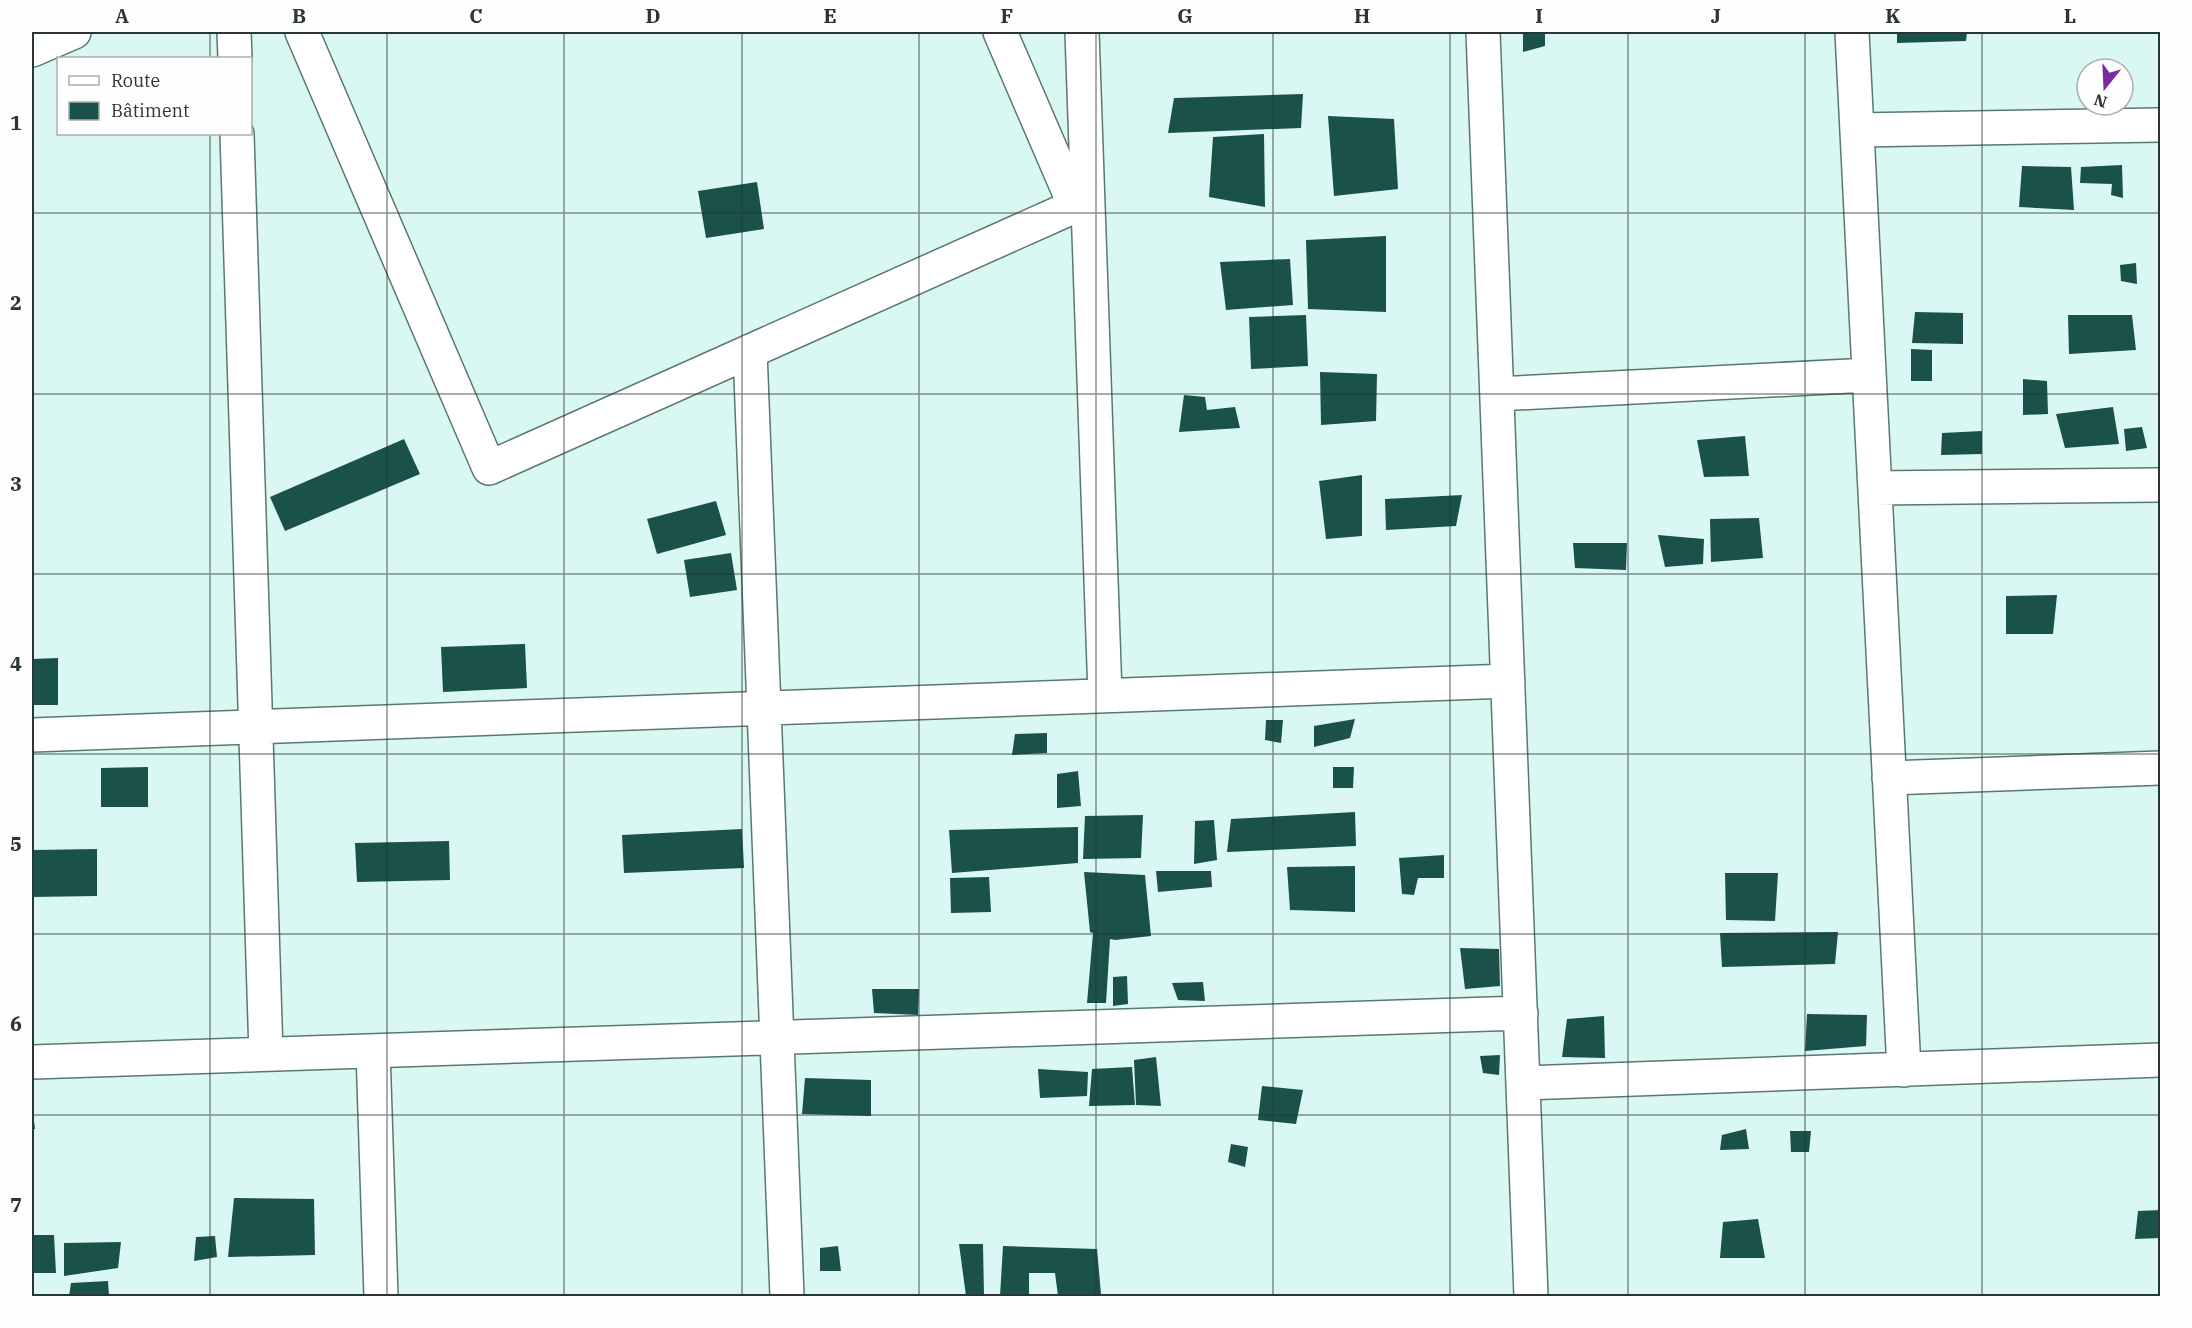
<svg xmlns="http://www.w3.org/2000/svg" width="2192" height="1328" font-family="'IBM Plex Serif',serif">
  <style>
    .building { fill: #1b514b }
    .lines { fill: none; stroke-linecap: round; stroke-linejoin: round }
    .minor-casing { stroke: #5b7772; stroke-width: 36 }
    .minor { stroke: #fff; stroke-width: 33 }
    .grid { fill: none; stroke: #2a3634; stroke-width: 1.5; stroke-opacity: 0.55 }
    .neatline { fill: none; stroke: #2a3634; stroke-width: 2 }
    .grid-label { font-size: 20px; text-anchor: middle; font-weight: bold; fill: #2a3634 }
  </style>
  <rect width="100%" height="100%" fill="#daf8f3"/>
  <path class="building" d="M1523 32H1545V46L1523 52Z
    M1897 32H1967L1966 41 1897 43Z
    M1303 94 1301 128 1168 133 1174 98Z
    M1328 116 1394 119 1398 189 1334 196Z
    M1264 134 1265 207 1209 197 1213 137Z
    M2122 165 2123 198 2111 195 2112 184 2080 183 2081 167Z
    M2022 166 2071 167 2074 210 2019 207Z
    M757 182 764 229 706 238 698 191Z
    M1386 236V312L1308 309 1306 240Z
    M1290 259 1293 305 1226 310 1220 262Z
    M2136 263 2137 284 2121 281 2120 265Z
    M1915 312 1963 313V344L1912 343Z
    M1306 315 1308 366 1251 369 1249 317Z
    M2068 315H2132L2136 350 2069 354Z
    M1911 349 1932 350V381H1911Z
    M1320 372 1377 374 1376 421 1321 425Z
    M2023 379 2047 381 2048 414 2023 415Z
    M1184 395 1205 397 1207 410 1235 407 1240 428 1179 432Z
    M2113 407 2119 444 2065 448 2056 414Z
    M2142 427 2147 448 2126 451 2124 429Z
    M1982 431V454L1941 455 1942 433Z
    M1745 436 1749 476 1704 477 1697 440Z
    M404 439 420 474 285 531 270 497Z
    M1362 475V536L1326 539 1319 481Z
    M1462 495 1456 526 1386 530 1385 499Z
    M716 501 726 535 657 554 647 519Z
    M1759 518 1763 558 1711 562 1710 519Z
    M1658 535 1704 539 1703 564 1665 567Z
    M1573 543H1627L1626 570 1575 568Z
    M731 553 737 590 690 597 684 560Z
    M2057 595 2053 634H2006V596Z
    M525 644 527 688 443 692 441 647Z
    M58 658V705H32V659Z
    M1355 719 1350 738 1314 747V726Z
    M1266 720H1283L1281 743 1265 740Z
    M1047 733V753L1012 755 1015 734Z
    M148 767V807H101V768Z
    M1333 767H1354L1353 788H1333Z
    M1078 771 1081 806 1057 808V774Z
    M1355 812 1356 846 1227 852 1231 819Z
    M1143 815 1141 858 1083 859 1085 816Z
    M1214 820 1217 860 1194 864 1195 821Z
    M1078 827V863L952 873 949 830Z
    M742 829 744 868 624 873 622 835Z
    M449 841 450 880 357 882 355 843Z
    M97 849V896L32 897V850Z
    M1444 855V878H1418L1414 895 1402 894 1399 858Z
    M1355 866V912L1290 910 1287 867Z
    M1156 871H1211L1212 887 1158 892Z
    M1084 872 1145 875 1151 936 1115 940 1110 939 1106 1003H1087L1093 933 1090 932Z
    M1725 873H1778L1775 921 1726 920Z
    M989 877 991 912 951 913 950 878Z
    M1838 932 1835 964 1722 967 1720 933Z
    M1460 948 1499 949 1500 986 1465 989Z
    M1127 976 1128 1004 1113 1006V977Z
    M1203 982 1205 1001 1178 1000 1172 983Z
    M872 989H919L918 1015 874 1013Z
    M1807 1014 1867 1015 1866 1046 1805 1051Z
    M1604 1016 1605 1058 1562 1057 1567 1019Z
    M1500 1055 1499 1075 1483 1073 1480 1056Z
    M1156 1057 1161 1106 1136 1105 1134 1060Z
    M1132 1067 1135 1105 1089 1106 1092 1069Z
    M1038 1069 1088 1072 1087 1096 1040 1098Z
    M805 1078 871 1080V1116L802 1114Z
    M1262 1086 1303 1090 1296 1124 1258 1120Z
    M32 1113H33L35 1129H32Z
    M1746 1129 1749 1149 1720 1150 1722 1135Z
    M1790 1131H1811L1809 1152H1791Z
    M1231 1144 1248 1147 1245 1167 1228 1162Z
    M234 1198 314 1199 315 1255 228 1257Z
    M2160 1210V1238L2135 1239 2138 1211Z
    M1758 1219 1765 1258H1720L1723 1222Z
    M32 1235H54L56 1273H32Z
    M215 1236 217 1257 194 1261 196 1237Z
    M121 1242 118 1268 64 1276V1243Z
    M959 1244H983L984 1296H966Z
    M838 1246 841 1271H820V1248Z
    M1003 1246 1097 1249 1101 1294 1058 1296 1055 1273H1029V1296H1000Z
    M108 1281 109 1296H69L71 1283Z
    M240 1294H274V1296H240Z"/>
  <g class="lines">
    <g class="minor-casing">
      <path id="minor" d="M234 32 235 58
        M302 32 489 468 1075 206 1000 32
        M1082 32 1105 695
        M1483 32 1531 1296
        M1852 32 1904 1070
        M32 50 74 32
        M1857 130 2160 125
        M237 134 266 1054
        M750 351 787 1296
        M1497 394 1869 375
        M1875 488 2160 485
        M32 735 1508 681
        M1889 778 2160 768
        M373 1051 381 1296
        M32 1062 1521 1013
        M1524 1083 2160 1060"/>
    </g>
    <use href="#minor" class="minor"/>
  </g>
  <path class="grid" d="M210 32V58M387 32V1296M564 32V1296M742 32V1296M919 32V1296M1096 32V1296M1273 32V1296M1450 32V1296M1628 32V1296M1805 32V1296M1982 32V1296M210 134V1296M32 213H2160M32 394H2160M32 574H2160M32 754H2160M32 934H2160M32 1115H2160"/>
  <rect width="2192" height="1328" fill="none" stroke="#fefefe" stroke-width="66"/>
  <rect x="57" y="57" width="195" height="78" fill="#fefefe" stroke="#a9aead" stroke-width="1.5"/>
  <rect x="69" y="76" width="30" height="9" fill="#ffffff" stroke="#a9aead" stroke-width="1.5"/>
  <text x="111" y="87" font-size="18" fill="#2a3634">Route</text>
  <rect x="69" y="102" width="30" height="18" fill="#1b514b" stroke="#a9aead" stroke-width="1.5"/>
  <text x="111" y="117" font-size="18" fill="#2a3634">Bâtiment</text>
  <g transform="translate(2105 87) rotate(198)"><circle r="28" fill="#fefefe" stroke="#a9aead" stroke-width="1.5"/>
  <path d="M0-4.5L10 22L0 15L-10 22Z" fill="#792c9e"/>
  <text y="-9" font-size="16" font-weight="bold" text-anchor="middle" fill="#2a3634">N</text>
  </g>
  <rect x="33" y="33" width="2126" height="1262" class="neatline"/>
  <g class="grid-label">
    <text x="122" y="23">A</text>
    <text x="299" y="23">B</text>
    <text x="476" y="23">C</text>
    <text x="653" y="23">D</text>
    <text x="830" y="23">E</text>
    <text x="1007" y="23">F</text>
    <text x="1185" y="23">G</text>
    <text x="1362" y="23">H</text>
    <text x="1539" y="23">I</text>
    <text x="1716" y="23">J</text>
    <text x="1893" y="23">K</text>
    <text x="2070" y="23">L</text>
    <text x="16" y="130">1</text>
    <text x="16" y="310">2</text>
    <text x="16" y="491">3</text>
    <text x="16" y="671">4</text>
    <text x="16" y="851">5</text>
    <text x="16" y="1031">6</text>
    <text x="16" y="1212">7</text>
  </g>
</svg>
